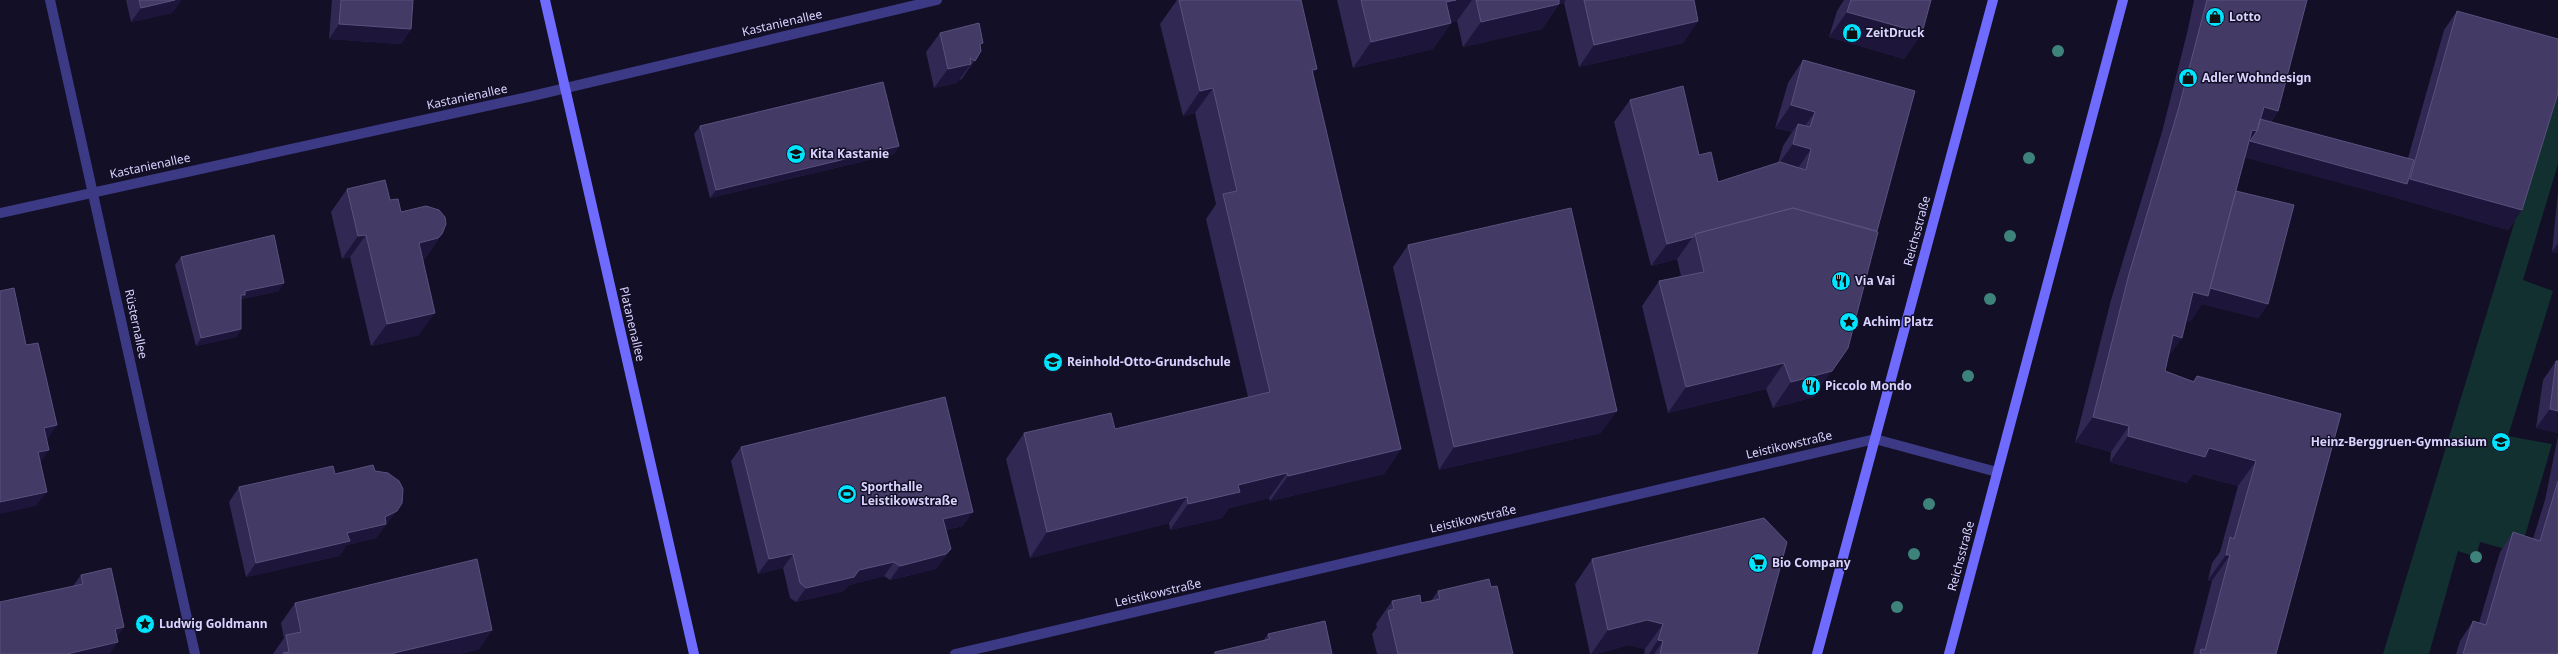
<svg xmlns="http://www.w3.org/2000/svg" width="2558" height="654" font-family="'Noto Sans',sans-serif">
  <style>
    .green { fill: #12302f }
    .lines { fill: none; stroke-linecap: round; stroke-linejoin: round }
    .street { stroke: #3d3a85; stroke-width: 10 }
    .secondary { stroke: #6f6bff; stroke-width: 10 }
    .tree { fill: #3d827b }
    .wall { fill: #312854 }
    .shaded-wall { fill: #1d163a }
    .building { fill: #433a66; stroke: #5a527e }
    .labels { text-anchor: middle; stroke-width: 3; stroke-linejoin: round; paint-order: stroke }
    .poi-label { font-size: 12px; font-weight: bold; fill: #d9d4ff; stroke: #130f26; text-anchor: start }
    .street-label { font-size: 12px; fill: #d9d4ff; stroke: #130f26 }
  </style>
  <rect width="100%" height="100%" fill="#130f26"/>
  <path class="green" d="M2558 79V164L2523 280 2553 291 2508 436 2552 444 2520 553 2480 542 2476 557 2458 551 2429 654H2383Z"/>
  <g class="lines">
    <path class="street" d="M50 0 195 654
      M0 213 528 97 937 0
      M955 654 1875 439 1997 472"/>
    <path class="secondary" d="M545 0 694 654
      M1817 654 1993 0
      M1949 654 2123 0"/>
  </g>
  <g class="tree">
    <circle cx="2058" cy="51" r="6"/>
    <circle cx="2029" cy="158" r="6"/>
    <circle cx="2010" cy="236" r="6"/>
    <circle cx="1990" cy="299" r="6"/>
    <circle cx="1968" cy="376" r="6"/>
    <circle cx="1929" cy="504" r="6"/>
    <circle cx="1914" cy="554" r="6"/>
    <circle cx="2476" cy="557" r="6"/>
    <circle cx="1897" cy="607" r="6"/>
  </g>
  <path class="wall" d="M126 0H181L172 13 131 22Z
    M332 0H413L411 29 401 44 329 39Z
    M1177 0H1179L1313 75 1401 449 1384 474 1270 501 1269 498 1229 508 1222 518 1170 530 1169 523 1030 558 1006 459 1024 433 1115 429 1248 397 1206 219 1216 204 1195 113 1183 116 1160 24Z
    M1337 0H1694L1698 21 1683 43 1579 67 1564 3 1559 4 1542 29 1463 47 1457 21 1451 22V23L1433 49 1353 68Z
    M1844 0H1931L1922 33 1904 59 1829 37 1837 11Z
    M2194 0H2307L2278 111 2271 122 2408 158 2444 30 2457 11 2522 210 2508 230 2397 198 2245 157 2236 191 2268 304 2258 318 2202 304 2190 322 2186 320 2168 358 2165 371 2193 381 2197 376 2341 414 2276 654H2193L2212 581 2208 580 2212 563 2220 552 2238 486 2193 474 2187 483 2110 462 2111 452 2075 442 2111 300 2162 132 2188 29Z
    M940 33 981 47V51L961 80 960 79 957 83 934 88 926 52Z
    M1803 60 1915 91 1814 397 1773 408 1766 389 1668 413 1642 306 1659 281 1681 276 1677 259 1651 266 1614 122 1630 100 1699 155 1718 182 1778 163 1783 146 1792 132 1775 128 1788 83Z
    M700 126 899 146 894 154 710 198 694 134Z
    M347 189 390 200 401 212 442 234 427 256 423 260 419 335 371 346 350 257 342 259 331 212Z
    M2558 192V253L2552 252Z
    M1408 245 1601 433 1439 470 1393 267Z
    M181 257 279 291 242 299 241 300V329L236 337 196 346 175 265Z
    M2556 361H2558V433L2536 428 2543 380Z
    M2558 436V654H2456L2460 641 2473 621 2479 623 2500 552 2513 532 2533 539 2545 500Z
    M741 447 963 526 946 530 951 549 936 569 890 580 884 576 849 585 844 591 796 602 790 598 783 568 758 574 731 461Z
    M335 474 386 525 385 526 376 538 347 545 339 556 246 577 229 502 239 487Z
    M1592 559 1757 654H1644L1645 649 1629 645 1596 654H1590L1575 584Z
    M81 575 117 637 73 586Z
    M1491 587 1513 654H1377L1372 634 1377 627 1376 624 1392 601 1421 603 1431 601 1438 591Z
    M295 603 492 630 479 649 459 654H273L284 638 281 623Z
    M1268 634 1332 654H1213L1215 652 1263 641Z"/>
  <path class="shaded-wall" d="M175 0H181L172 13 131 22 141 8Z
    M1456 0H1472L1457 21 1429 28 1446 2Z
    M1544 0H1566L1564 3 1559 4 1542 29 1463 47 1481 22Z
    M1847 12 1922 33 1904 59 1829 37Z
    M1698 21 1683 43 1579 67 1594 45Z
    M1451 23 1433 49 1353 68 1371 42Z
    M339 24 411 29 401 44 329 39Z
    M971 64 957 83 934 88 948 69Z
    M1317 69 1299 95 1312 70Z
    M1213 88 1195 113 1183 116 1200 91Z
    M1791 105 1815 112 1799 134 1798 124 1792 132 1775 128Z
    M2264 107 2278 111 2261 136 2407 184 2410 179 2522 210 2508 230 2397 198 2234 155Z
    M1793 144 1811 149 1796 171 1777 166Z
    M899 146 894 154 710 198 716 190Z
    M442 234 427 256 422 261 419 243Z
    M366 235 350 257 342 259 358 236Z
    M1693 237 1677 259 1651 266 1667 244Z
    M2558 243V253L2552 252Z
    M284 283 279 291 242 299 239 303 241 295 245 291Z
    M2205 287 2268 304 2258 318 2202 304 2190 322 2175 317 2193 292Z
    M435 313 419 335 371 346 387 324Z
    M241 329 236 337 196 346 201 338Z
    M2173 335 2182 338 2164 363Z
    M1784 363 1766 389 1668 413 1686 387Z
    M1832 371 1814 397 1773 408 1791 382Z
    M2550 409 2558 411V433L2536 428Z
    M1617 411 1601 433 1439 470 1454 447Z
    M2093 417 2129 426 2111 452 2075 442Z
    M57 425 47 440 44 428Z
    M2128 436 2209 448 2256 461 2238 486 2193 474 2187 483 2110 462Z
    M1401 449 1384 474 1270 501 1288 476Z
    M49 450 39 465 38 452Z
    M1287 473 1269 498 1229 508 1222 518 1170 530 1188 504 1238 485Z
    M47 492 36 506 0 514V502Z
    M1187 497 1169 523 1030 558 1047 532Z
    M397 511 386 525 385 526 376 538 347 545 339 556 246 577 256 563 347 533 385 517Z
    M973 512 963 526 933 533 943 519Z
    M951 549 936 569 890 580 900 566Z
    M793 554 783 568 758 574 769 559Z
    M2226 555H2230L2212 581 2208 580Z
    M894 562 884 576 849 585 844 591 796 602 806 588 859 570Z
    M1647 620 1663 624 1645 649 1629 645 1596 654H1591L1608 630Z
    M124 627 114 642 115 629Z
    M492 630 479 649 459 654H393L394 653Z
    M1658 640 1663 641 1654 654H1649Z
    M118 642 110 654H67Z"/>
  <path class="building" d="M139 0H175L141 8Z
    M341 0H413L411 29 339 24Z
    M1179 0H1301L1317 69 1312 70 1401 449 1288 476 1287 473 1238 485 1240 492 1188 504 1187 497 1047 532 1024 433 1111 413 1115 429 1270 392 1223 194 1237 191 1213 88 1200 91Z
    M1361 0H1456L1446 2 1451 23 1371 42Z
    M1476 0H1559V4L1481 22Z
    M1584 0H1694L1698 21 1594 45Z
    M1851 0H1931L1922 33 1847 12Z
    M2207 0H2307L2278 111 2264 107 2257 131 2252 130 2208 296 2193 292 2182 338 2173 335 2165 371 2194 382 2197 376 2341 414 2276 654H2200L2201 649 2205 650 2230 555H2226L2230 537 2234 539 2256 461 2209 448 2205 457 2128 436 2129 426 2093 417 2129 274 2179 107Z
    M2457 11 2558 39V93L2522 210 2410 179Z
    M979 23 983 43 980 44 981 51 975 61 970 58 971 64 948 69 940 33Z
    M1803 60 1915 91 1877 231 1793 208 1695 234 1693 237 1667 244 1630 100 1683 86 1699 155 1711 152 1718 182 1780 162 1806 170 1811 149 1793 144 1798 124 1810 127 1815 112 1791 105Z
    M883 82 899 146 716 190 700 126Z
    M2260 119 2414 160 2407 184 2250 141 2257 131Z
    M385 180 390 200 398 199 401 212 426 206 439 210 445 217 446 224 442 234 438 238 419 243 435 313 387 324 366 235 358 236 347 189Z
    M2236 191 2294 205 2268 304 2210 288Z
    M1571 208 1617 411 1454 447 1408 245Z
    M1793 208 1878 232 1848 348 1832 371 1791 382 1784 363 1686 387 1659 281 1704 272 1695 234Z
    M274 235 284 283 245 291V295H241V329L201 338 181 257Z
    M14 288 26 345 38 343 57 425 44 428 49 450 38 452 47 492 0 502V291Z
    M2556 361H2558V411L2550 409Z
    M945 397 973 512 943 519 951 549 946 554 900 566 894 562 859 570 854 577 806 588 800 583 793 554 769 559 741 447Z
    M373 465 375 471 388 473 399 481 403 489 402 503 397 511 385 517 386 524 347 533 350 541 256 563 239 487 333 466 335 474Z
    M2558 481V654H2463L2473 621 2486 625 2513 532 2540 541Z
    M1764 518 1787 542 1757 654H1660L1663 641 1658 640 1663 624 1647 620 1608 630 1592 559Z
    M477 559 492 630 394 653V654H284L283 653 289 652 286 635 301 632 295 603Z
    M111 568 124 627 115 629 118 642 67 654H0V602L83 584 81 575Z
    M1489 579 1491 587 1497 586 1513 654H1398L1388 611 1394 609 1392 601 1420 595 1421 603 1440 599 1438 591Z
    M1325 621 1332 654H1215V652L1270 639 1268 634Z"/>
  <defs>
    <g id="shop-disc" transform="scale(1)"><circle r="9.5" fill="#00e5ff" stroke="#130f26"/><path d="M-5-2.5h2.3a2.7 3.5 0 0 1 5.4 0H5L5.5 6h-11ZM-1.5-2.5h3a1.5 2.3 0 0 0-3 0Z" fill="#111"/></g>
    <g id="school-disc" transform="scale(1)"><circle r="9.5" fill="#00e5ff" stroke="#130f26"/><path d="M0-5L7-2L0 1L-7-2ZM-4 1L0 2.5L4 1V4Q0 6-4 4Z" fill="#111"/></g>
    <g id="restaurant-disc" transform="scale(1)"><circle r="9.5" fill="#00e5ff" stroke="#130f26"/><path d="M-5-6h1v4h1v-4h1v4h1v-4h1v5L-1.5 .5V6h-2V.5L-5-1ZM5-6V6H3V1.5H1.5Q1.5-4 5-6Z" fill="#111"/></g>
    <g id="sight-disc" transform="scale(1)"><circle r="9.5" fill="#00e5ff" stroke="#130f26"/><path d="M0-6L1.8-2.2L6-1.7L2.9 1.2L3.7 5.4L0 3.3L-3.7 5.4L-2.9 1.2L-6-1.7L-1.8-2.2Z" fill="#111"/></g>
    <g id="stadium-disc" transform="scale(1)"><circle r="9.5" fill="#00e5ff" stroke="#130f26"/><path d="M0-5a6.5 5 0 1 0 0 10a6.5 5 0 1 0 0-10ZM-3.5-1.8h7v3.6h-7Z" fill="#111"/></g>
    <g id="supermarket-disc" transform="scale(1)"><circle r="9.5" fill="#00e5ff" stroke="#130f26"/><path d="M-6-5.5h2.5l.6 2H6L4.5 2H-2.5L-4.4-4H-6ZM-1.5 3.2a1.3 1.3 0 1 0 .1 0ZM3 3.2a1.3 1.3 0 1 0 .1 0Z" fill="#111"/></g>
  </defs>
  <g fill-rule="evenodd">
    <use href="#shop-disc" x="2215" y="17"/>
    <use href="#shop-disc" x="1852" y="33"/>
    <use href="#shop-disc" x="2188" y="78"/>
    <use href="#school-disc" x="796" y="154"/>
    <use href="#restaurant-disc" x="1841" y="281"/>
    <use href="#sight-disc" x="1849" y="322"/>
    <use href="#school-disc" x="1053" y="362"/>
    <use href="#restaurant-disc" x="1811" y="386"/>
    <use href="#school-disc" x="2501" y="442"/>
    <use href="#stadium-disc" x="847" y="494"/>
    <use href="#supermarket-disc" x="1758" y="563"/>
    <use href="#sight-disc" x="145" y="624"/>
  </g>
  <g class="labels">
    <g class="poi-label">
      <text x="2229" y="21">Lotto</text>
      <text x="1866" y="37">ZeitDruck</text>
      <text x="2202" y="82">Adler Wohndesign</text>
      <text x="810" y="158">Kita Kastanie</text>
      <text x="1855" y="285">Via Vai</text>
      <text x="1863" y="326">Achim Platz</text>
      <text x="1067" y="366">Reinhold-Otto-Grundschule</text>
      <text x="1825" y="390">Piccolo Mondo</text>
      <text x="2487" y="446" text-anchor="end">Heinz-Berggruen-Gymnasium</text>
      <text x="861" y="491">Sporthalle<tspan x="861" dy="14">Leistikowstraße</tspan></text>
      <text x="1772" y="567">Bio Company</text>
      <text x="159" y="628">Ludwig Goldmann</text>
    </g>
    <g class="street-label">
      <text transform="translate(782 23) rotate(-13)" y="4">Kastanienallee</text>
      <text transform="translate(467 97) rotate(-12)" y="4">Kastanienallee</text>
      <text transform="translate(150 166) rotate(-12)" y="4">Kastanienallee</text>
      <text transform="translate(1917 231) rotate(-75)" y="4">Reichsstraße</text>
      <text transform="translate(136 324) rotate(78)" y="4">Rüsternallee</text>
      <text transform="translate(632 324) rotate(77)" y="4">Platanenallee</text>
      <text transform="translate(1789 445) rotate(-13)" y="4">Leistikowstraße</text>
      <text transform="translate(1473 519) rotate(-13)" y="4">Leistikowstraße</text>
      <text transform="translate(1961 556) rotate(-75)" y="4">Reichsstraße</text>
      <text transform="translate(1158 593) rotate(-13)" y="4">Leistikowstraße</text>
    </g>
  </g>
</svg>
